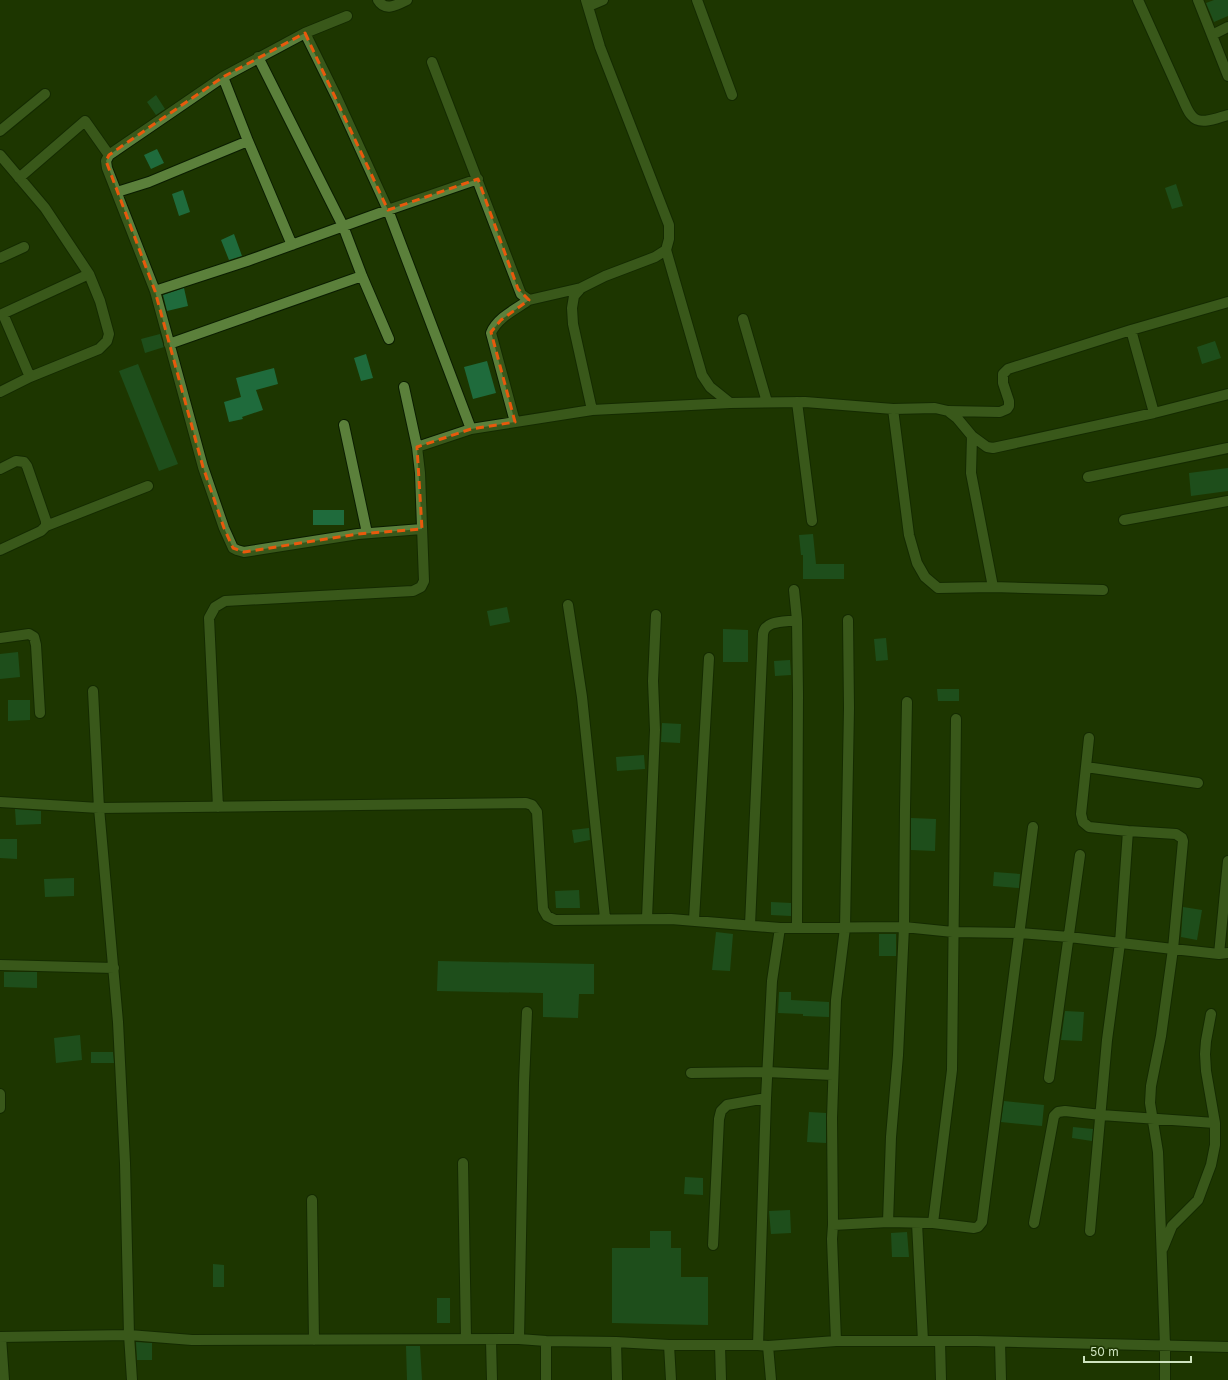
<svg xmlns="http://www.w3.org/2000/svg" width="1228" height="1380" font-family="Inter,sans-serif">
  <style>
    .building { fill: #1f6b3c }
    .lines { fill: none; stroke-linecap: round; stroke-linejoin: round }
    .minor-casing { stroke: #0a1c00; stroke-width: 12 }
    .minor { stroke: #5b803b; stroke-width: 10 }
    .marked { fill: none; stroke: #e8590c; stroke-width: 3; stroke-dasharray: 8 5; stroke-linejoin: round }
  </style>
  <rect width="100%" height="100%" fill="#1d3600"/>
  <path class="building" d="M1214 0H1228V16L1214 22 1206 3Z
    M156 95 165 109 156 115 147 102Z
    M157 149 164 163 151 169 144 155Z
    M1176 184 1183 206 1172 209 1165 188Z
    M183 190 190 212 179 216 172 194Z
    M234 234 242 256 229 260 221 240Z
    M184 288 188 306 167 311 163 295Z
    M160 334 164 347 145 353 141 339Z
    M1215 341 1221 358 1202 364 1197 347Z
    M366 354 373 378 361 381 354 358Z
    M487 361 496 393 473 399 464 367Z
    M138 364 178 464 159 471 119 371Z
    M274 368 278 384 256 390 263 410 242 417 243 419 229 422 224 402 241 397 236 378Z
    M1228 468V491L1191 496 1189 473Z
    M313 510H344V525H313Z
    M813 534 816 564H844V579H803V555H801L799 535Z
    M507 607 510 622 490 626 487 611Z
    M723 629 748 630V662H723Z
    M886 638 888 660 876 661 874 639Z
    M18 652 20 677 0 679V654Z
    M790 660 791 675 775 676 774 661Z
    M937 689H959V701H938Z
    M8 700H30V720L8 721Z
    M662 723 681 724 680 743 661 742Z
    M644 755 645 769 617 771 616 757Z
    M15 809 41 811V824L16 825Z
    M911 818 936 819 935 851 911 850Z
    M589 828 590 840 574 843 572 830Z
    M0 839H17V859L0 858Z
    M994 872 1020 874 1019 888 993 886Z
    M74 878V896L45 897 44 879Z
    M579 890 580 908H556L555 891Z
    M771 902 791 903V916L771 915Z
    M1183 907 1202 910 1197 940 1181 937Z
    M716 932 733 934 730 971 712 970Z
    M879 934H896V956H879Z
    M438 961 594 964V994H579L578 1018 543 1017V993L437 991Z
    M4 972H37V988L4 987Z
    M779 992H791V1000L829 1002V1017L803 1016V1014L778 1013Z
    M1065 1011 1084 1012 1082 1041 1061 1040Z
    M80 1035 82 1060 56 1063 54 1038Z
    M91 1052H113L114 1063H91Z
    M1004 1101 1044 1105 1042 1126 1001 1122Z
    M809 1112 826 1113V1143L807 1142Z
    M1073 1127 1093 1129 1092 1141 1072 1138Z
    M685 1177 703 1178V1195L684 1194Z
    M790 1210 791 1233 771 1234 769 1211Z
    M650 1231H671V1248H681V1277H708V1325L612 1323V1248H650Z
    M907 1232 909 1257H892L891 1233Z
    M213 1264 224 1265V1287H213Z
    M437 1298H450V1323H437Z
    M136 1342 152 1343V1360H137Z
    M406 1346H420L422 1380H407Z"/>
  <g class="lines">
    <g class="minor-casing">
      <path id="minor" d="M378 0C385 12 397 5 407 0
        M586 0 600 47 669 225V239L666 250 655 257 605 276 581 288 574 296 572 308 573 324 592 410
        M697 0 732 95
        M1138 0 1184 102C1186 106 1188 112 1192 116 1200 126 1217 118 1228 115
        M1198 0 1228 76
        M589 6 603 0
        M305 33 337 98 388 210 471 429
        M1212 35 1228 27
        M258 57 343 226 362 276 389 339
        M432 62 521 294 529 300 581 288
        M223 77 305 33 347 16
        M0 131 45 94
        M0 155 45 208 89 274 100 301 109 334 107 341 99 349 30 377 0 392
        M19 178 85 121 109 155
        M117 192 149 182 248 141
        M292 245 248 141 223 77 109 155 106 161 107 168 155 291 203 467 224 528 233 548 237 550 244 552 358 534 422 529
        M666 250 702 375 710 387 730 403
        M0 258 24 247
        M155 291 247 261 388 210 478 179
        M3 314 30 377
        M0 315 89 274
        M743 319 767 402
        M1131 330 1154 413
        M169 344 362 276
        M797 402 812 521
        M893 409 909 535 917 563 925 577 938 588 993 587 1103 590
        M948 411 1000 412 1007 409 1009 406V401L1003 383V374L1008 369 1131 330 1228 302
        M515 422 491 333C497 318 516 309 529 300
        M344 425 367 533
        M972 436 971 473 993 587
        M417 447 471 429 592 410 730 403 805 402 893 409 935 408 948 411 957 418 972 436 987 447 993 448 1154 413 1228 394
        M0 469 16 461 24 462 27 466 46 521V526
        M1088 477 1228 448
        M1124 520 1228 501
        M0 550 41 531 46 526 148 486
        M794 590 797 620 798 694 797 927
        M568 605 582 697 605 918
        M0 638 29 634 34 637 36 645 40 713
        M93 691 99 808 118 1022 125 1163 129 1335 132 1380
        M1089 738 1081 814 1083 822 1089 827 1128 831 1176 834 1182 838 1183 841 1173 949 1161 1036 1151 1086 1150 1103 1158 1152 1165 1345V1380
        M1086 767 1198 783
        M0 802 99 808 526 803 532 805 537 812 543 909 547 916 555 920 671 919 780 928 904 927 953 932 1020 933 1069 937 1173 949 1219 954 1228 953
        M218 807 209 618 215 607 225 601 413 591 421 587 424 581 420 473 417 447 404 387
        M647 918 655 730 653 681 656 615
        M694 920 709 658
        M750 925 763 634C765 620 785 622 797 620
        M1219 954 1228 861
        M0 965 114 968
        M691 1073 767 1072 833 1075
        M1049 1078 1080 855
        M0 1094V1108
        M463 1163 466 1339
        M312 1200 314 1340
        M888 1222 891 1137 898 1055 904 927 905 809 907 702
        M917 1223 923 1341
        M933 1223 952 1070 956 719
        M1034 1223 1054 1116 1058 1112 1065 1111 1101 1115 1215 1123
        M833 1225 888 1222 933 1223 974 1228 978 1227 982 1222 1033 827
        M1090 1231 1107 1040 1120 943 1128 831
        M713 1245 719 1119 721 1111 727 1105 766 1098
        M1163 1248 1172 1226 1198 1200 1211 1165 1215 1145V1123L1206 1071 1205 1054 1206 1041 1211 1014
        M0 1337 129 1335 192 1340 519 1339 546 1341 616 1342 669 1345H758L768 1346 836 1341H976L1228 1347
        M1 1337 4 1380
        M519 1339 524 1083 527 1012
        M491 1340 492 1380
        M546 1341V1380
        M836 1341 832 1239 833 1225 832 1118 836 1000 845 928 849 708 848 620
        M616 1342 617 1380
        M940 1342 941 1380
        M1000 1342 1001 1380
        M669 1345 671 1380
        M758 1345 766 1098 772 981 780 928
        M720 1346 721 1380
        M768 1346 771 1380"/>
    </g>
    <use href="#minor" class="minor"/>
  </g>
  <path d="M0 0H1228V1380H0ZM305 33 388 210 478 179 518 289 529 300 501 320 491 332 515 422 471 429 417 447 422 529 358 534 244 552 233 548 224 528 203 467 155 291 106 161 109 155 223 77Z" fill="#1d3600" fill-opacity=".55" fill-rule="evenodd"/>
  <path class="marked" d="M305 33 388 210 478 179 518 289 529 300 501 320 491 332 515 422 471 429 417 447 422 529 358 534 244 552 233 548 224 528 203 467 155 291 106 161 109 155 223 77Z"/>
  <path d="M1084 1356v6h107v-6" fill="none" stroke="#cee3bf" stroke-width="2"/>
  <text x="1090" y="1356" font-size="12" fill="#cee3bf" stroke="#1d3600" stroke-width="3" paint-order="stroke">50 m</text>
</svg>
